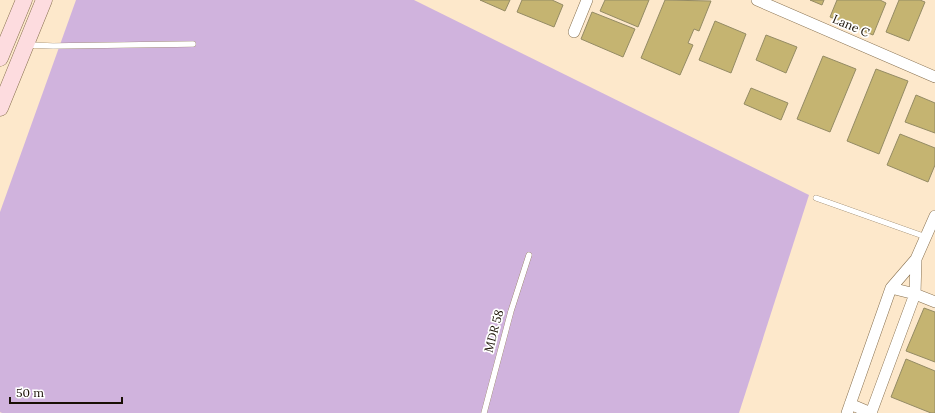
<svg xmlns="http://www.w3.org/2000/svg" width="935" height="413" font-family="Lora,serif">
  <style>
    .green { fill: #d0b3dd }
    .building { fill: #c5b471; stroke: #948b64 }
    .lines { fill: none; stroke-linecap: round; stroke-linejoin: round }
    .lane-casing { stroke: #87704f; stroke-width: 6 }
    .street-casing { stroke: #87704f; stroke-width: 12 }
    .secondary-casing { stroke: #87704f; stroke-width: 17 }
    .lane { stroke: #fff; stroke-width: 5.5 }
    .street { stroke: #fff; stroke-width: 11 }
    .secondary { stroke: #fddcdf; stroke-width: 16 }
    .labels { text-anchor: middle; stroke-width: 3.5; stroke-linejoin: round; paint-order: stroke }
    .street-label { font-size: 12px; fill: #191004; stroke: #fff }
  </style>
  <rect width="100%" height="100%" fill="#fde8cb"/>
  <path class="green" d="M76 0H414L809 195 739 413H2L0 412V212Z"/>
  <path class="building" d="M480 0H510L505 11Z
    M522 0H552L563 5 554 27 517 12Z
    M605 0H649L638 27 600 11Z
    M665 0 711 1 699 31 694 29 688 43 693 45 680 75 641 58Z
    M810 0H824L822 5Z
    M837 0H880L886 3 873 35 830 17Z
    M899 0H920L925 2 909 41 886 32Z
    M592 12 635 29 623 57 581 39Z
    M715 21 746 34 731 73 699 60Z
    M766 35 797 47 786 73 756 60Z
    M823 56 856 69 830 132 797 119Z
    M876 69 908 81 879 154 847 141Z
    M751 88 788 103 781 120 744 104Z
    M916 95 935 103V133L905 122Z
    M900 134 935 148V165L928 182 887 165Z
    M924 308 935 312V362L906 351Z
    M906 359 935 371V413H931L891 397Z"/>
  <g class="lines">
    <g class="lane-casing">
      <path id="lane" d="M28 45 53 46 193 44
        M816 198 926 237
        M484 413 511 311 529 255"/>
    </g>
    <g class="street-casing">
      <path id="street" d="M757 0 935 77
        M574 32 587 0
        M891 288 915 294 935 302
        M850 404 871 413
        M847 413 891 288 916 259 935 216
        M871 413 915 294 916 259"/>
    </g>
    <g class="secondary-casing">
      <path id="secondary" d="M0 58 24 0
        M0 108 44 0"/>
    </g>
    <use href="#lane" class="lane"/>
    <use href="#street" class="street"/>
    <use href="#secondary" class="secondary"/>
  </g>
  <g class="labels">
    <g class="street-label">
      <text transform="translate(851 26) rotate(23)" y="4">Lane C</text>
      <text transform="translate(494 331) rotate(-75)" y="4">MDR 58</text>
    </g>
  </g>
  <path d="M10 397v6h112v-6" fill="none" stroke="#191004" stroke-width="2"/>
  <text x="16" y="397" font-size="12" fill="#191004" stroke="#ffffff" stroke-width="3" paint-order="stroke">50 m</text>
</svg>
